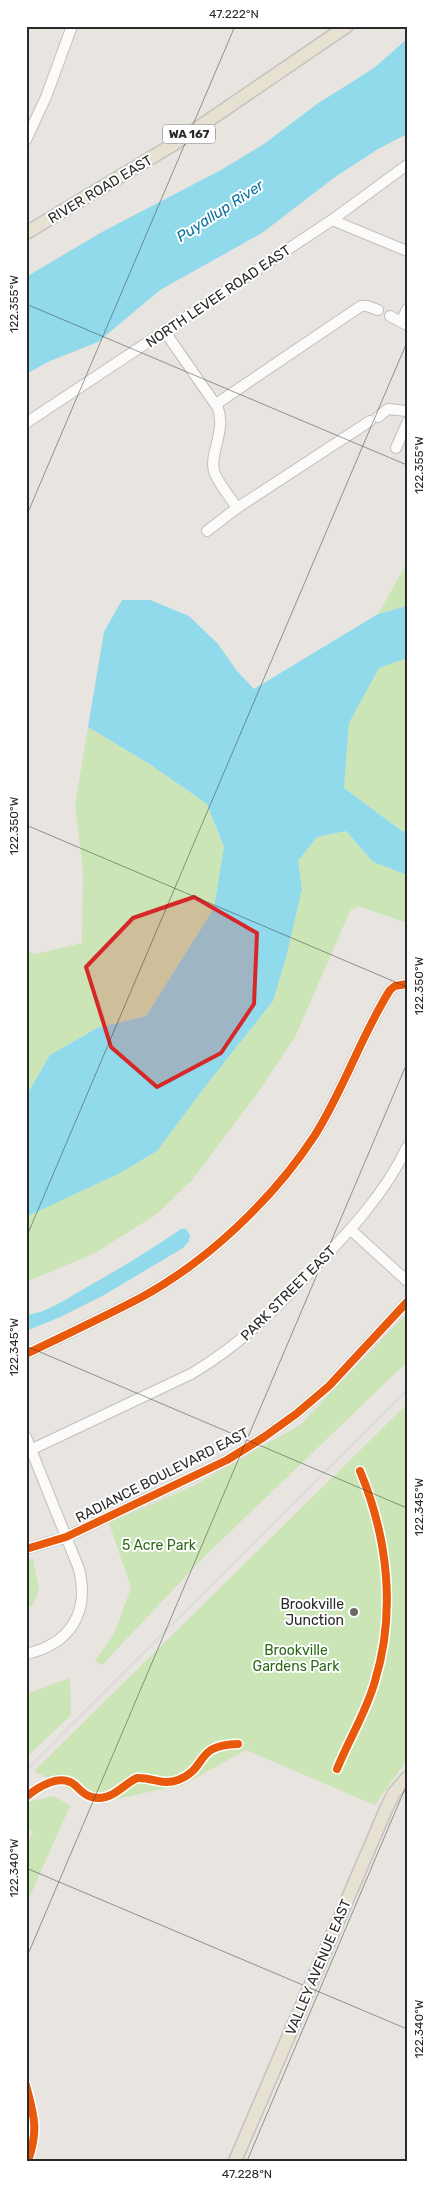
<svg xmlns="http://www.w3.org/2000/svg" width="433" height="2187" font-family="Rubik,sans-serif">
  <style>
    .green { fill: #cce5b7 }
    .water { fill: #90daec }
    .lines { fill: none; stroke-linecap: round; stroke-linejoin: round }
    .minor-casing { stroke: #c1c0c1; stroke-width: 12 }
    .major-casing { stroke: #c4c3c1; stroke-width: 15 }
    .minor { stroke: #fcfbfa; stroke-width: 10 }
    .major { stroke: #e7e1d2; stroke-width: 12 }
    .rail { stroke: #ddddde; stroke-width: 2.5 }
    .cycleway-casing { stroke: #fff; stroke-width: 11 }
    .cycleway { stroke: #e8590c; stroke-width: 8 }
    .marked { fill: #d62828; fill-opacity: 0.2; stroke: #d62828; stroke-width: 4; stroke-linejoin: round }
    .ticks { fill: none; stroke: #2a2a2a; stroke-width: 1; stroke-opacity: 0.45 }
    .poi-dot { fill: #6c6b69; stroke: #fff; stroke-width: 2 }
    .labels { text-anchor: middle; stroke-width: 4; stroke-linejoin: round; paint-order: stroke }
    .shield { fill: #fff; stroke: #6a6a6a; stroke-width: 1 }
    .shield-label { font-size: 12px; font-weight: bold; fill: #2a2a2a }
    .street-label { font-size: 14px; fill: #2a2a2a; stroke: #fff }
    .park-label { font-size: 14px; fill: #2d6918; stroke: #fff }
    .poi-label { font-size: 14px; fill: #2a2a2a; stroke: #fff; text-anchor: end }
    .water-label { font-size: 15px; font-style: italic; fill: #09739e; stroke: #fff }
    .neatline { fill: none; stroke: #2a2a2a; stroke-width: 2 }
    .ticks-label { font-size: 12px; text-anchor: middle; fill: #2a2a2a }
  </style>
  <rect width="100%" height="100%" fill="#e8e4df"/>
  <path class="green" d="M407 563V606L378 614Z
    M407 658V832L402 831 344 788 349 723 379 667Z
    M88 727 151 765 207 804 224 848 214 908 146 1016 97 1028 50 1055 26 1096V951L36 954 82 943 83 871 75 805Z
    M346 831 373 862 407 875V923L358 906 350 911 295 1037 257 1094 192 1180 157 1214 95 1253 26 1282V1217L120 1173 157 1151 204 1088 273 1001 286 958 302 889 298 861 317 837Z
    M407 1313V1362L204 1557 102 1665 95 1661 114 1634 131 1588 109 1523 195 1485 300 1425Z
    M407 1404V1760L375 1805 246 1750 183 1785 96 1803 34 1771Z
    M33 1559 39 1590 32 1606 26 1607V1560Z
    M70 1678 71 1715 26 1758V1694Z
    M54 1796 70 1806 26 1905V1846L33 1832 29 1829 26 1831V1806L31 1801Z"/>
  <path class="water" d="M407 39V134L378 149 335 177 262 233 160 290 98 342 50 361 26 374V277L102 232 221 170 264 144 317 104 374 68Z
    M122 600H150L189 616 218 644 237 671 254 689 378 614 407 606V658L379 668 349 723 344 788 402 831 407 832V875L373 862 346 831 317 837 298 861 302 889 286 958 273 1001 204 1088 157 1151 120 1173 26 1217V1096L50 1055 97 1028 146 1016 214 908 224 847 207 804 151 765 88 727 104 632Z
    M181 1229H186L190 1235 189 1241 183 1248 104 1295 58 1318 26 1331V1315C46 1313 65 1300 82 1290 116 1271 149 1251 181 1229Z"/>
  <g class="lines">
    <g class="minor-casing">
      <path id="minor" d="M26 140 46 97 72 26
        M332 220 407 251
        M407 309 401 322 407 325
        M390 316 401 322
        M165 332 218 408C226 432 209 454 214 471 217 482 231 498 237 508L370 421
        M216 404 361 306H367L378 310
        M378 417 388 409 407 411
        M26 423 332 220 407 165
        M396 448 407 423
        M207 531 237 508
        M351 1230 407 1281
        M26 1354C65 1335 104 1317 142 1297 208 1261 274 1198 315 1135 344 1089 361 1036 390 990L395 986 407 984
        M26 1437 79 1569C90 1613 70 1644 26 1654
        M26 1452 191 1374C239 1346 275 1310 312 1270 348 1233 385 1194 407 1147
        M26 1549 66 1537 227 1460 264 1437 296 1414 329 1386 407 1302"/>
    </g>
    <g class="major-casing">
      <path id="major" d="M26 233 174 144 347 26
        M235 2161 387 1807 394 1793 407 1778"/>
    </g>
    <use href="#minor" class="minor"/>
    <use href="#major" class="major"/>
    <path class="rail" d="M26 1770 407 1390"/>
    <g class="cycleway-casing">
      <path id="cycleway" d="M26 1354C65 1335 104 1317 142 1297 208 1261 274 1198 315 1135 344 1089 361 1036 390 990L395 986 407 984
        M26 1549 66 1537 227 1460 264 1437 296 1414 329 1386 407 1302
        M337 1769C349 1739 366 1713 375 1681 396 1612 388 1538 360 1471
        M26 1797C38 1787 61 1772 76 1786 83 1793 88 1798 99 1798 114 1798 124 1784 137 1778 152 1777 163 1786 178 1780 209 1768 193 1745 238 1744
        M26 2085C34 2116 39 2129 28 2161"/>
    </g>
    <use href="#cycleway" class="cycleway"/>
  </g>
  <path class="marked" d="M194 897 257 933 254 1004 221 1053 157 1087 111 1047 86 967 133 918Z"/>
  <path class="ticks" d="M26 304 407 465M26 517 235 26M26 825 407 987M26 1238 407 342M26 1346 407 1508M26 1868 407 2029M26 1959 407 1063M247 2161 407 1784"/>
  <circle class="poi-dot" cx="354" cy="1612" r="5"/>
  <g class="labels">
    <rect class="shield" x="163" y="124.5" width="52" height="19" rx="4"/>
    <g class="shield-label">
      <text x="189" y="138">WA 167</text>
    </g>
    <g class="street-label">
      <text transform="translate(100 189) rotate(-31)" y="5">RIVER ROAD EAST</text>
      <text transform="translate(218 296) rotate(-34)" y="5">NORTH LEVEE ROAD EAST</text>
      <text transform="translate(288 1293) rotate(-45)" y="5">PARK STREET EAST</text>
      <text transform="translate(162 1475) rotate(-27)" y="5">RADIANCE BOULEVARD EAST</text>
      <text transform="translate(318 1967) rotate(-67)" y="5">VALLEY AVENUE EAST</text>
    </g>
    <g class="park-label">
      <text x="159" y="1550">5 Acre Park</text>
      <text x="296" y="1655">Brookville<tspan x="296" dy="16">Gardens Park</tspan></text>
    </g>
    <g class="poi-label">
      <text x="344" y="1609">Brookville<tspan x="344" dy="16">Junction</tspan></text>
    </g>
    <g class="water-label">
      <text transform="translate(220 211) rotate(-33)" y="5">Puyallup River</text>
    </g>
  </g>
  <rect width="433" height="2187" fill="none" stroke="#ffffff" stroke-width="55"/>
  <rect x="28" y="28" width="378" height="2132" class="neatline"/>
  <g class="ticks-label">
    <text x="234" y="18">47.222°N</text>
    <text transform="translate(14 304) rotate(-90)" y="4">122.355°W</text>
    <text transform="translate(419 465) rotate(-90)" y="4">122.355°W</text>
    <text transform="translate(14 826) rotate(-90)" y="4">122.350°W</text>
    <text transform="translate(419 986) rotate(-90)" y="4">122.350°W</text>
    <text transform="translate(14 1347) rotate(-90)" y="4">122.345°W</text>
    <text transform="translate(419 1507) rotate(-90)" y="4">122.345°W</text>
    <text transform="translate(14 1868) rotate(-90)" y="4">122.340°W</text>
    <text transform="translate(419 2029) rotate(-90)" y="4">122.340°W</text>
    <text x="247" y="2178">47.228°N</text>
  </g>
</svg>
